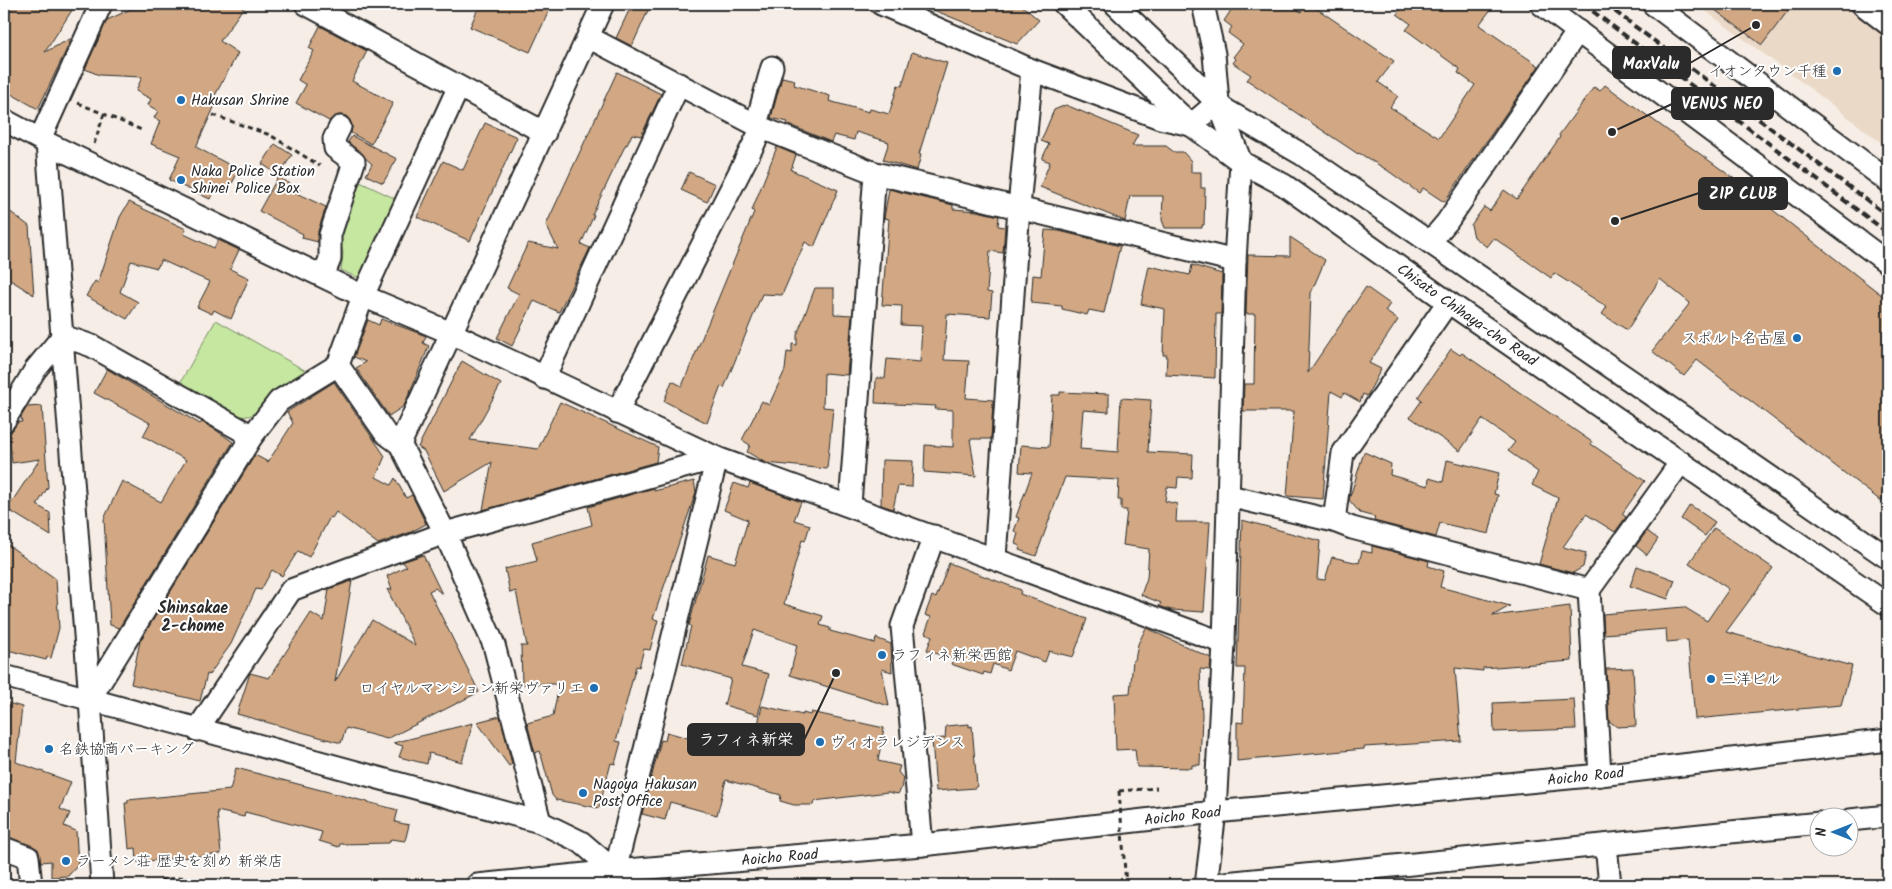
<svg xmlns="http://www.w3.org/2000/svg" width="1892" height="889" font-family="Kalam,'Klee One',sans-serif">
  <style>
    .built { fill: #ebd9c8 }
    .green { fill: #c5e7a0; stroke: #788966 }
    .building { fill: #d1a883; stroke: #2b2b2b }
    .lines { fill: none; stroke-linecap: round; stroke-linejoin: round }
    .minor-casing { stroke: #2b2b2b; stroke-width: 25 }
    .path { stroke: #2b2b2b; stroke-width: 3; stroke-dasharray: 5 4; stroke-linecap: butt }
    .minor { stroke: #fff; stroke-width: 21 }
    .rail { stroke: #2b2b2b; stroke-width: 4; stroke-dasharray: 8 4; stroke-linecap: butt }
    .path-bridge { stroke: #2b2b2b; stroke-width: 3; stroke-dasharray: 5 4; stroke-linecap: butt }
    .poi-dot { fill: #1f6fb2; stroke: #fff; stroke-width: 2 }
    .labels { text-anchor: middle; stroke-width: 4; stroke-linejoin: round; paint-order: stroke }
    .poi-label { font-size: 15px; fill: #2b2b2b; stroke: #fff; text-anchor: start }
    .street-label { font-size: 15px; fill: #2b2b2b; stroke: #fff }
    .neighbourhood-label { font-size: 16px; font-weight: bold; fill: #2b2b2b; stroke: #fff }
    .leader { fill: none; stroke: #2b2b2b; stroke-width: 2 }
    .callout-dot { fill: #2b2b2b; stroke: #fff; stroke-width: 2 }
    .callout { fill: #2b2b2b; stroke: #2b2b2b; stroke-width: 2 }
    .callout-label { font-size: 16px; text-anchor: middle; font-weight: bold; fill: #fff }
  </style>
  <rect width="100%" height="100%" fill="#f6eee6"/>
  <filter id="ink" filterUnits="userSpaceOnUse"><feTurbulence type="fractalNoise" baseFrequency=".02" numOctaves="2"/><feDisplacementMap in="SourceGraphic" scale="10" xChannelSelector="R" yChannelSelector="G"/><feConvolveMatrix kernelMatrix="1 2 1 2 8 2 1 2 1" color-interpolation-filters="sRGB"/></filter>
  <g filter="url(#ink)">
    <path class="built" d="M1696 4H1888V148L1823 98Z"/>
    <path class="green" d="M358 181 396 199 360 276 356 277 341 270 343 253 339 236Z
      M216 320 308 372 277 388 254 415 241 417 180 383Z"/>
    <path class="building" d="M4 4H76L45 52 72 38 38 109 4 90Z
      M142 4H246L220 41 238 53 213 99 217 101 196 147 239 170 228 191 217 186 210 199 169 180 180 156 151 144 160 121 154 118 158 111 148 105 151 99 136 91 142 77 99 75 85 69 107 20Z
      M480 4H552L530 52 470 27Z
      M632 4H651L632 46 616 38Z
      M919 4H1020L1039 20 1017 44Z
      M1235 4H1289L1301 12 1306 4H1310L1394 61 1378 82 1398 96 1390 107 1439 138 1475 85 1458 73 1460 69 1406 30 1411 24 1397 14 1405 4H1495L1479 25 1539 66 1444 202 1423 188 1419 193 1387 170 1359 153 1358 154 1247 80 1251 75 1233 63 1236 59 1233 57 1243 44 1228 33 1232 27 1224 21Z
      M1707 4H1793L1762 45Z
      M320 26 367 51 352 81 393 103 371 144 351 133 352 126 346 116 339 115 329 121 296 103 306 85 298 80 314 51 309 48Z
      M912 52 947 63 919 154 921 155 917 170 883 160 889 142 856 132 854 140 834 135 831 142 787 124 788 122 771 118 782 77 795 80 794 85 830 96 829 101 869 112 870 109 889 114 898 85 902 86Z
      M617 72 661 94 641 136 632 134 627 145 626 144 592 215H594L581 244 590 248 559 312 534 301 512 346 497 338 519 294 507 288 528 243 558 249 546 225Z
      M1605 85 1747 188 1746 189 1888 300V491L1881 501 1697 360 1684 376 1652 351 1690 303 1660 279 1627 330 1602 314 1607 307 1554 273 1551 278 1494 238 1487 247 1474 237 1471 225 1484 207 1490 211 1504 190 1517 199 1560 137 1559 135 1594 87 1600 91Z
      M1066 105 1138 135 1132 146H1166L1174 152H1183L1191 161V172H1201V188H1205L1204 225H1202V228H1165L1162 220 1163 196H1130L1125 221 1040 187 1050 162 1042 159 1049 144 1041 141 1054 110Z
      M485 123 517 137 470 241 417 217 443 161 463 170Z
      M352 136 397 159 383 183 366 175 372 164 348 142Z
      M275 144 292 155 279 175 262 164Z
      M777 147 796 155 791 170 838 190 814 247 805 242 782 295 762 294 724 388 721 386 707 423 664 401 672 381 682 386 754 212 752 210Z
      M689 172 715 184 707 202 681 190Z
      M278 177 300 190 298 194 326 207 318 231V242L302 238 303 234 259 211Z
      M889 189 953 205V209L977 211 999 216 998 226 1005 227 1003 253 990 251 987 292 992 293 990 317 947 314 944 360 969 361 966 398 993 400 991 439H970L976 476 924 472 925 445 953 447V410L935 409 936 406 875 403 876 378H885L887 359 920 362 922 326 901 325 902 306 882 305 889 219 884 218Z
      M129 202 186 229 184 234 214 248 218 240 239 250 230 269 249 278 231 319 214 310 212 314 197 307 210 282 161 260 157 268 131 261 120 292 138 302 127 319 86 296 95 281 98 283 120 217Z
      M4 207 29 226 34 295 4 276Z
      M1045 230 1059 231 1120 246 1104 313 1089 310 1087 315 1062 309V306L1031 303 1033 275 1041 276Z
      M1290 237 1325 260 1311 293 1308 373 1366 287 1390 304 1385 311 1398 320 1369 363 1381 369 1367 396 1363 394 1360 402 1344 393 1342 397 1331 391 1323 499 1287 496 1294 411H1243L1244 384H1254L1255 314H1246L1248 255 1290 256Z
      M1192 265 1222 274 1221 314H1216L1215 378 1166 375 1167 355H1163L1165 309 1141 304 1149 266 1190 275Z
      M815 288H834V314L852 315 847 375 824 373 823 407 833 408 827 469 766 463 747 452 750 445 742 440 762 401 769 405 785 370 787 352 792 353V344L797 345V335Z
      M381 319 426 336 423 343 429 346 404 406 389 416 356 368 366 362 354 357 368 320 379 325Z
      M1451 349 1460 355 1462 353 1560 420 1592 442 1591 444 1645 481 1622 514 1626 517 1615 532 1586 514 1563 547 1586 553 1583 567 1573 573 1539 564 1558 498 1532 485 1538 472 1508 451 1515 442 1482 419 1460 451 1410 417 1422 400 1418 397Z
      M462 361 501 384 470 440 538 449 560 402 658 447 656 462 483 510 492 462 444 491 424 451 418 447Z
      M107 369 200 424 202 422 216 430 233 442 119 628 110 625 104 519 122 481 161 502 186 460 143 436 150 423 94 393Z
      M334 382 385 456 376 477 391 485 395 478 406 498 412 495 426 524 411 532 378 544 336 512 332 518 330 517 309 557 298 551 282 576 272 570 261 590 256 589 231 644 209 675 207 674 200 701 131 684 140 641 255 455 268 462 293 423 287 412Z
      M1060 392 1109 394V412L1083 410 1080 449 1118 452 1121 398 1151 400 1148 452 1193 454 1192 478 1178 477 1177 488 1167 487 1165 501 1177 504 1176 522H1210L1204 612 1171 610 1159 606 1161 603 1141 595 1147 578 1149 549 1123 545 1127 510H1121V500H1118L1119 480 1065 477 1036 556 1019 550 1020 546 1015 544 1018 533 1014 531 1019 518 1016 517 1032 473 1019 472 1021 445 1049 447 1052 395H1060Z
      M42 406 48 487 37 505 50 513 51 536 7 509 40 459 12 463 9 435 18 422H22L21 417 27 407Z
      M1364 452 1391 464 1390 475 1428 486 1429 478 1443 482 1447 460 1499 473 1494 494 1498 495 1489 534 1440 523 1436 537 1374 521 1375 517 1360 513 1349 500Z
      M882 460 913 461 912 487 898 486 893 509 881 505Z
      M694 481 696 492 653 619 658 620 650 650 644 649 639 667 636 666 616 741 621 742 615 764 611 763 599 808 556 800 552 795 540 751 535 753 527 723 553 716 559 684H522L521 646H527L516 591 510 593 505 569 537 561 532 542 592 525 588 507 654 488V491Z
      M734 483 748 488 750 483 801 502 794 520 810 525 805 541 802 540 784 604 823 616 820 625 830 628V631L875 643 876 638 891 644 892 672 882 669 889 706 790 675 797 645 754 630 742 667 769 674 758 715 724 705 731 679 682 664 691 626 689 625 708 555 735 563 748 520 724 510Z
      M1690 505 1715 522 1705 536 1681 519Z
      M1242 520 1320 541 1317 579 1325 580 1332 557 1359 563 1362 551 1372 553V546L1429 561 1428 566 1444 571 1440 587 1510 606 1492 616 1570 606 1572 661 1483 668V671L1455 668 1461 741 1364 747V749L1237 761V722L1243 723 1245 668H1237Z
      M1714 528 1773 568 1726 632 1852 666 1841 705 1695 719 1688 640 1667 642 1666 629 1604 634 1603 614 1684 607 1707 621 1729 589 1689 563Z
      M1647 531 1658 539 1647 555 1636 546Z
      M4 542 56 579 59 628 51 658 47 657 46 660 4 649Z
      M423 555 442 594 435 588 429 591 479 692 387 739 346 728 341 743 237 714 250 673 269 678 311 613 324 621 329 589 352 581 335 682 372 620 415 645 387 589 392 590 387 576 407 566 402 562Z
      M949 563 1021 590 1020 594 1087 619 1073 657 1049 651 1045 662 1015 651 1008 670 993 664 990 674 984 672 983 675 951 664 953 660 927 650 932 636 925 633 931 617 925 615 932 596 936 598Z
      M1637 566 1675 580 1668 599 1630 586Z
      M1146 628 1211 658 1210 670 1200 669 1202 715 1200 765H1192V768L1137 767 1135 749 1116 750 1114 694 1130 693 1133 660H1135L1138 644Z
      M1633 668 1636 726 1617 727 1609 721 1606 669Z
      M1574 699 1576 729 1494 732 1493 703Z
      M4 702 22 707 16 762 71 782 60 809 70 813 64 826 76 831 78 865 68 876 51 877V861L41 862 38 849 4 836Z
      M762 706 803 715V713L810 715 811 712 884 728 878 761 900 766 898 772 903 778 901 789 898 794 888 792 814 801 813 805H794L780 801 781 795 726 780 717 815 670 802 665 820 642 814 661 740 665 741 667 732 739 753 740 749 752 752Z
      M500 716 512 764 509 766 477 722Z
      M473 723 462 762 429 753 427 764 399 757 403 746 393 743Z
      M969 724V727L972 726 977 786 975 788 936 791 932 739 945 738 946 726Z
      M236 768 398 810 395 822 409 825 405 841 391 839 389 843 340 844 339 847 319 841 322 832 245 812 244 817 217 811 221 854 137 862 136 848 129 849 125 803H128V800L230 790Z"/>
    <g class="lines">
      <g class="minor-casing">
        <g id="minor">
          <path d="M306 4 545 133"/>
          <path d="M881 4 1032 70 1160 118 1191 125 1218 102"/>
          <path id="s1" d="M1064 4 1191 125 1241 162 1284 185 1448 302 1888 605"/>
          <path d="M1115 4 1224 109 1303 155 1888 558"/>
          <path d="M1203 4 1214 54 1218 102 1241 162 1235 261 1224 643 1215 812 1206 885"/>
          <path d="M1541 4 1888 263"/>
          <path d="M1653 4 1888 181"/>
          <path d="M1862 4 1888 24"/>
          <path d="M588 37 762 128 875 173 1235 261"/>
          <path d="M458 88 363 296 338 365 385 433 400 444 445 533 494 645 540 822"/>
          <path d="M4 120 47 143 90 699 102 885"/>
          <path d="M756 125 772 67"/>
          <path d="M40 139 101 4"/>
          <path d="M47 143 363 296 451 333 717 458 1224 643"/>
          <path d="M1430 242 1447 222 1578 31"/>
          <path d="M323 276 330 259V235L354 162 335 148 334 139 340 127"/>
          <path d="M544 378 679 84"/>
          <path d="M617 412 762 128"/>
          <path d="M4 421 35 370 63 336 92 346 252 436"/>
          <path d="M400 444 603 4"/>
          <path d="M1229 496 1334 521 1352 528 1589 590"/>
          <path d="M850 505 875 173"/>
          <path d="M1334 521 1343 453 1448 302"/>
          <path d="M995 558 1019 207 1032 70"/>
          <path d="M4 676 540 822 581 842 615 871 717 458 445 533 291 590 197 730"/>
          <path d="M90 699 252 436 279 401 338 365"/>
          <path d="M1600 775 1589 590 1681 462"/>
          <path d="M1850 820 1888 816"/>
          <path d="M922 845 902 626 934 536"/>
          <path d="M1606 845 1610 885"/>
          <path d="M4 848 28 857 31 885"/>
          <path id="s2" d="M477 885 615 871 922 845 1215 812 1600 775 1888 740"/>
          <path d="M1205 885 1820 823"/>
        </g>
      </g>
      <path class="path" d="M78 103 144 131
        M213 115 270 135 320 166
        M94 144 104 114
        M1119 791 1157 788
        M160 880 186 877V885"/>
      <use href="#minor" class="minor"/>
      <path class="rail" d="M1583 4 1888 233
        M1605 4 1888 216"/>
      <path class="path-bridge" d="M1119 791 1126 885"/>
    </g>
  </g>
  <g class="poi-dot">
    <circle cx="1837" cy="71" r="5"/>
    <circle cx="181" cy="100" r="5"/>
    <circle cx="181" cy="180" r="5"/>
    <circle cx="1797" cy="338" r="5"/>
    <circle cx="882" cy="655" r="5"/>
    <circle cx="1711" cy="679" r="5"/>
    <circle cx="594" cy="688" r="5"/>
    <circle cx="820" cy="742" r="5"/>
    <circle cx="49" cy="749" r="5"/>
    <circle cx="583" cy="793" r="5"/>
    <circle cx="66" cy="861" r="5"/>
  </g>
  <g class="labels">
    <g class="poi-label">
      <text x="1827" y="76" text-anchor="end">イオンタウン千種</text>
      <text x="191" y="105">Hakusan Shrine</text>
      <text x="191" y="176">Naka Police Station<tspan x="191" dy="17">Shinei Police Box</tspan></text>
      <text x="1787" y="343" text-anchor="end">スポルト名古屋</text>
      <text x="892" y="660">ラフィネ新栄西館</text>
      <text x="1721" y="684">三洋ビル</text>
      <text x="584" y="693" text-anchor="end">ロイヤルマンション新栄ヴァリエ</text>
      <text x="830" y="747">ヴィオラレジデンス</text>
      <text x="59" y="754">名鉄協商パーキング</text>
      <text x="593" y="789">Nagoya Hakusan<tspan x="593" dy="17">Post Office</tspan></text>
      <text x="76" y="866">ラーメン荘 歴史を刻め 新栄店</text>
    </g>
    <g class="street-label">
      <text dy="5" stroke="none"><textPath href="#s1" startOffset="511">Chisato Chihaya-cho Road</textPath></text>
      <text dy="5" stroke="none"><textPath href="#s2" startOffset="1114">Aoicho Road</textPath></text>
      <text dy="5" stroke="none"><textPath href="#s2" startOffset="709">Aoicho Road</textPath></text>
      <text dy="5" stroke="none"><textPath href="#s2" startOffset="304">Aoicho Road</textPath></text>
    </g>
    <g class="neighbourhood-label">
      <text x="193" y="613">Shinsakae<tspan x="193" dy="18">2-chome</tspan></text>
    </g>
  </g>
  <path class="leader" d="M1756 25L1690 63M1612 132L1672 104M1615 221L1699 193M836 673L804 740"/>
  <g class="callout-dot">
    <circle cx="1756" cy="25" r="5"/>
    <circle cx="1612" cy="132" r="5"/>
    <circle cx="1615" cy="221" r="5"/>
    <circle cx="836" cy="673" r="5"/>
  </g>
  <g class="callout">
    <rect x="1613" y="47" width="77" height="31" rx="5"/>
    <rect x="1672" y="88" width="101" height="31" rx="5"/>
    <rect x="1699" y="178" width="88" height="31" rx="5"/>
    <rect x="688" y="724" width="116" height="31" rx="5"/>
  </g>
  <g class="callout-label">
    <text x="1651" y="69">MaxValu</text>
    <text x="1722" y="109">VENUS NEO</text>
    <text x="1743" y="199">ZIP CLUB</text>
    <text x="746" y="745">ラフィネ新栄</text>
  </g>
  <rect width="1892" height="889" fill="none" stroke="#fff" stroke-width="20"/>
  <rect x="10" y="10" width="1872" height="869" fill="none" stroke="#2b2b2b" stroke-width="2" filter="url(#ink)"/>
  <g transform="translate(1834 832) rotate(270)"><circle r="24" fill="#ffffff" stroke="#aaaaaa"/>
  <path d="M0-4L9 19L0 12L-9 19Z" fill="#1f6fb2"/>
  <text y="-8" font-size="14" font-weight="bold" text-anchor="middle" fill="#2b2b2b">N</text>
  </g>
</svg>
